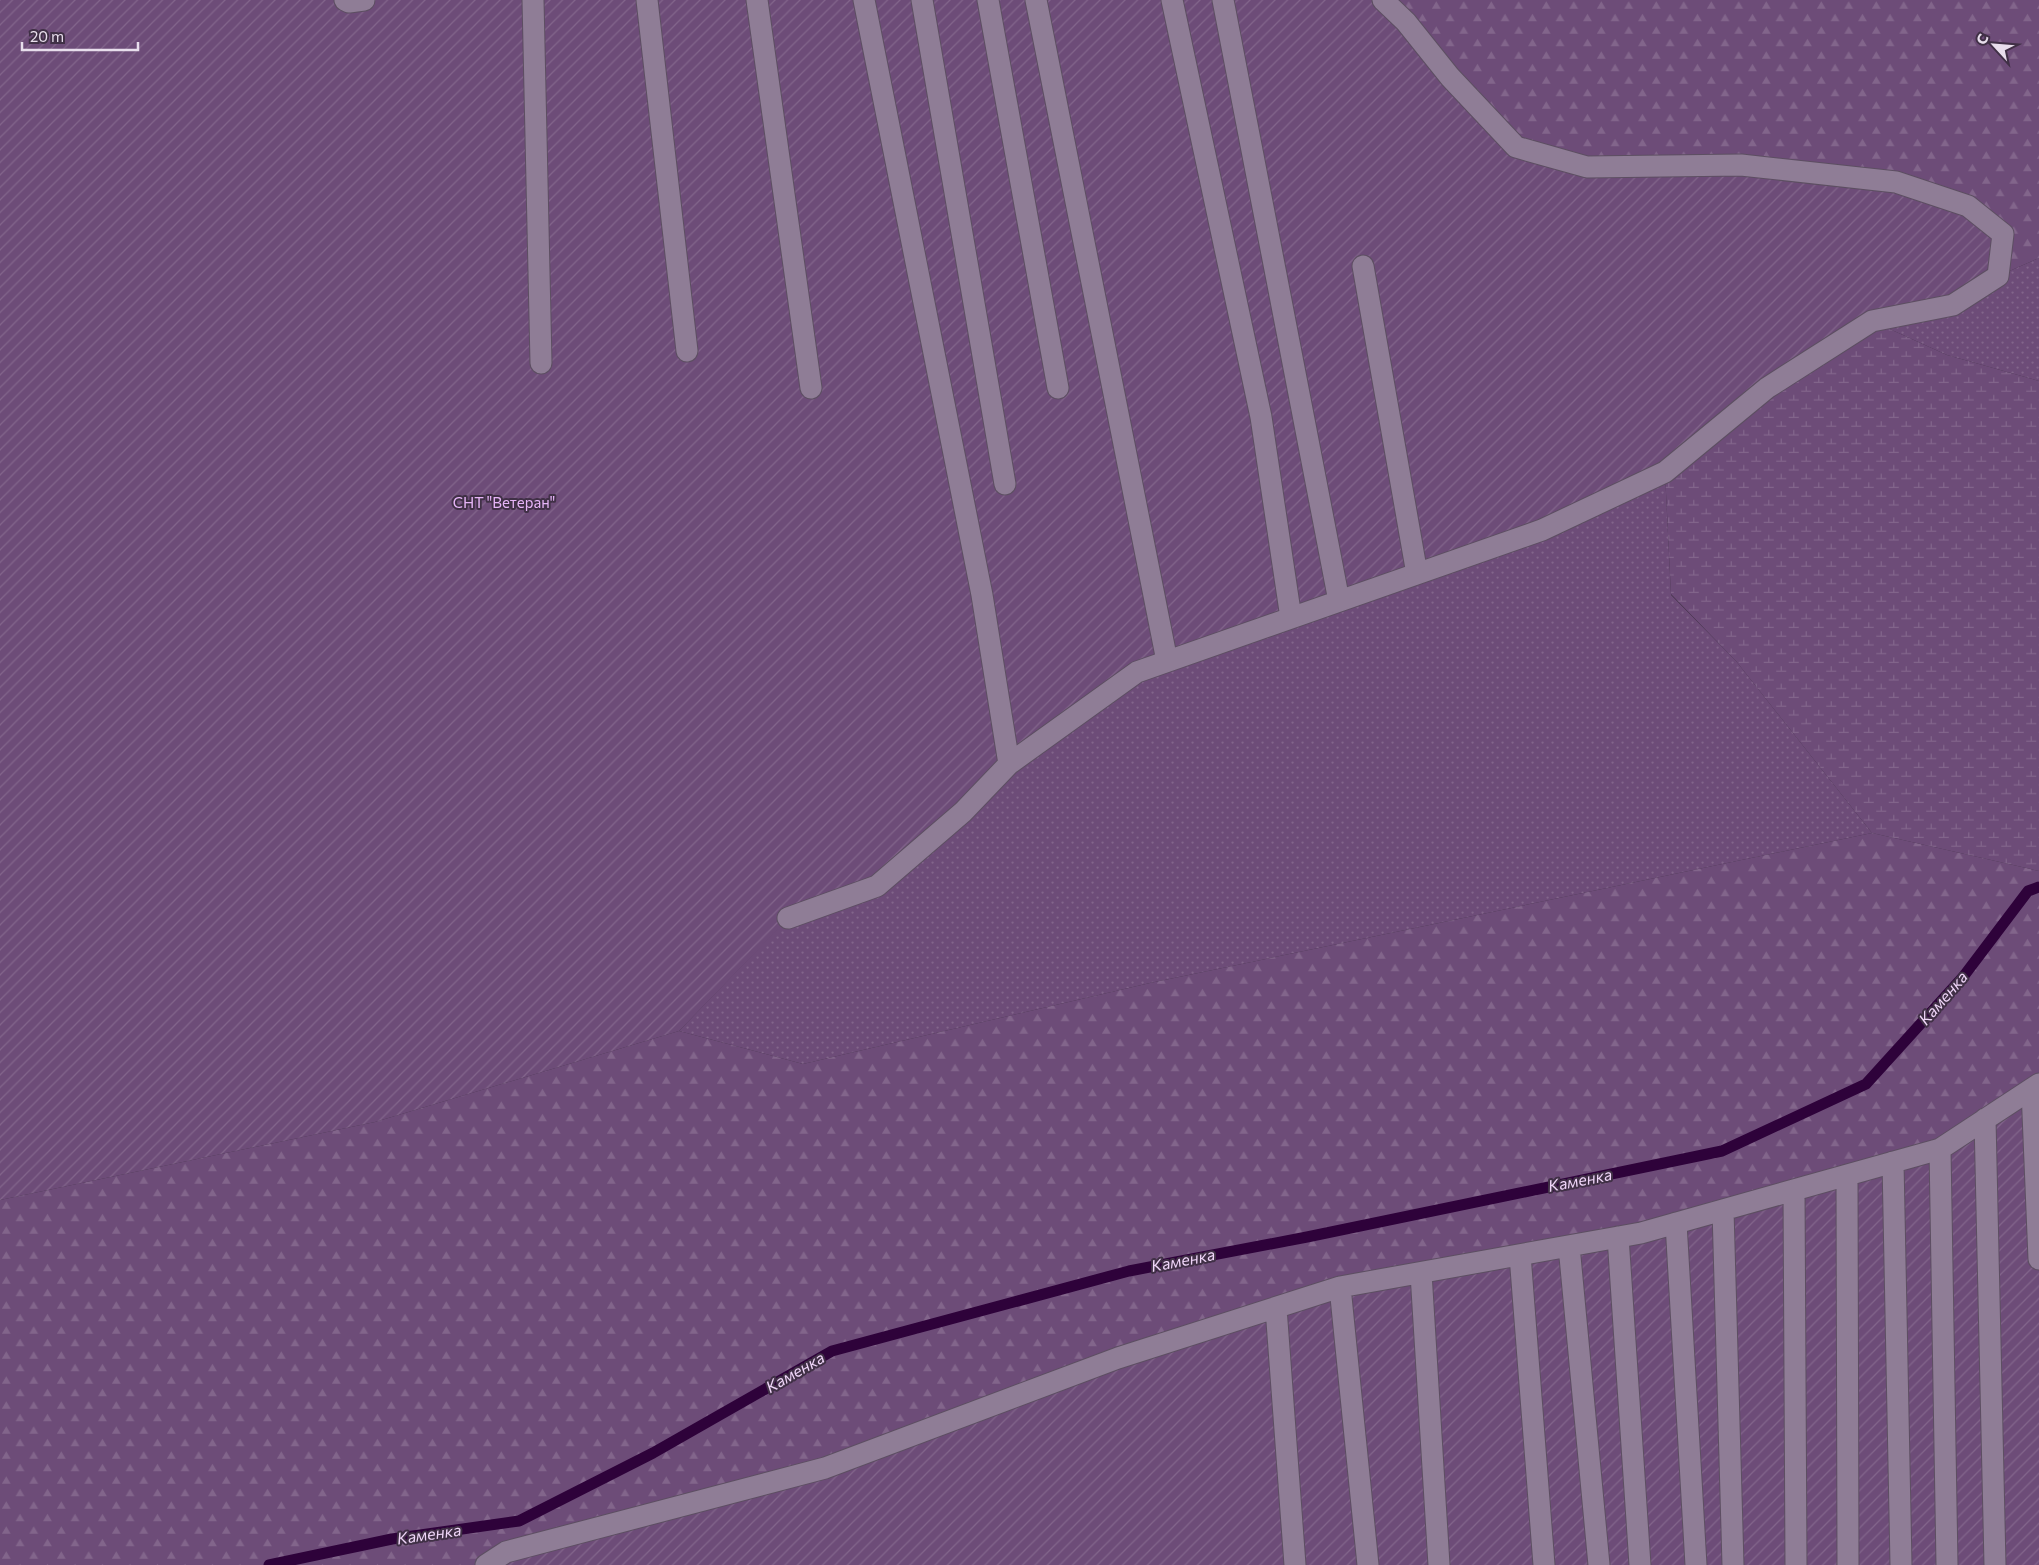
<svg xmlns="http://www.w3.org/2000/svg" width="2039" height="1565" font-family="Commissioner,sans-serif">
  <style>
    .grass { fill: url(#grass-dots) }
    .forest { fill: url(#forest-firs) }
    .wetland { fill: url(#wetland-marsh) }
    .garden { fill: url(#garden-furrows) }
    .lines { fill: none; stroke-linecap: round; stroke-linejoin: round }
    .stream { stroke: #2e023a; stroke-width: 11 }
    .service-casing { stroke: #5d4f62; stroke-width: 23 }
    .service { stroke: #8f7d96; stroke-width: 21 }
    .labels { text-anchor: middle; stroke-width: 4; stroke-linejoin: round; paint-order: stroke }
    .park-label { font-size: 15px; fill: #e7b5f8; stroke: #403046 }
    .water-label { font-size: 16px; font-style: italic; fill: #f0d6f9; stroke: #403046 }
  </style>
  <defs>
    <pattern id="grass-dots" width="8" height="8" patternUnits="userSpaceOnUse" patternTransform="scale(1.25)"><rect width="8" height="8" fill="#6d4c78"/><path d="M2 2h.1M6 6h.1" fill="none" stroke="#82658b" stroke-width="1.8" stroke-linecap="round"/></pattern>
    <pattern id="forest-firs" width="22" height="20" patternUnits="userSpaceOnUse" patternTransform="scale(1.25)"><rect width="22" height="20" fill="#6d4c78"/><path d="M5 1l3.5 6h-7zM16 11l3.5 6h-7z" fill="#82658b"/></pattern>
    <pattern id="wetland-marsh" width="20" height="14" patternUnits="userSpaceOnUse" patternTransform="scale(1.25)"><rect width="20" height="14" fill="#6d4c78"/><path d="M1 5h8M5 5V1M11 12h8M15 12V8" fill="none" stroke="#82658b"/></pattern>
    <pattern id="garden-furrows" width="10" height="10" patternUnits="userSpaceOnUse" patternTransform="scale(1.25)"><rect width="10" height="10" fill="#6d4c78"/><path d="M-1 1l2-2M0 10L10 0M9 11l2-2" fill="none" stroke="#82658b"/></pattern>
  </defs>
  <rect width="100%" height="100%" fill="#403046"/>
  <path class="grass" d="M2039 258V381L1947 355 1872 321 1998 276Z
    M1665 472 1671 595 1736 661 1872 833 1150 983 803 1064 679 1031 788 918 1137 672Z"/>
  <path class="forest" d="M1383 0H2039V258L1998 276 1587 167 1516 147Z
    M1872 833 2039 871V1084L1940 1149 486 1565H0V1200L375 1122 679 1031 803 1064 1150 983Z"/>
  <path class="wetland" d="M1872 321 1947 355 2039 381V871L1872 833 1736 661 1671 594 1665 472Z"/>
  <path class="garden" d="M0 0H1383L1516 147 1587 167 1896 182 2003 234 1998 276 1953 305 1872 321 1665 472 1137 672 877 886 788 919 679 1031 375 1122 0 1200Z
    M2039 1084V1565H486L825 1468 1340 1287 1618 1237 1940 1149Z"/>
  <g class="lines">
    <path class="stream" d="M269 1565 392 1539 519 1521 653 1453 832 1351 1129 1271 1307 1237 1722 1151 1866 1084 1963 977 2028 891 2039 887"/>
    <g class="service-casing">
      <path id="service" d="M345 0 349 2 364 0
        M533 0 541 363
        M647 0 687 351
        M757 0 811 388
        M864 0 982 595 1009 764
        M922 0 1005 484
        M988 0 1058 388
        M1036 0 1167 661
        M1172 0 1261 417 1291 618
        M1223 0 1339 601
        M1363 266 1417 574
        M788 918 877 886 963 812 1009 764 1137 672 1542 530 1665 472 1767 388 1872 321 1953 305 1998 276 2003 234 1968 206 1896 182 1741 165 1587 167 1516 147 1450 77 1406 22 1383 0
        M2032 1089 2039 1259
        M1985 1119 1995 1565
        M1940 1149 1947 1565
        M1893 1162 1901 1565
        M1847 1175 1848 1565
        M1794 1190 1796 1565
        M1723 1210 1733 1565
        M1676 1223 1696 1565
        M1618 1237 1640 1565
        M1569 1246 1599 1565
        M1520 1255 1544 1565
        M1421 1273 1439 1565
        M1340 1287 1368 1565
        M1276 1308 1295 1565
        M486 1565 506 1552 825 1468 1118 1358 1340 1287 1641 1233 1940 1149 2039 1084"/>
    </g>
    <use href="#service" class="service"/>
  </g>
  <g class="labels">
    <g class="park-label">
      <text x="504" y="508">СНТ "Ветеран"</text>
    </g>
    <g class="water-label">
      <text transform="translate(1943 998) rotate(-49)" y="6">Каменка</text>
      <text transform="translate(1580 1180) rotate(-11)" y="6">Каменка</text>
      <text transform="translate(1183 1260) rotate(-11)" y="6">Каменка</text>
      <text transform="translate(795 1372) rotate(-30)" y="6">Каменка</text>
      <text transform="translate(429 1534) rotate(-8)" y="6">Каменка</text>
    </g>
  </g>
  <g transform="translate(1994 45) rotate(296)" stroke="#403046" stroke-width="4" paint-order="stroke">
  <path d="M0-4L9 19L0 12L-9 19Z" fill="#e8deec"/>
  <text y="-8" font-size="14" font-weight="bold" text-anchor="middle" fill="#e8deec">С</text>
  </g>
  <path d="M22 42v8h116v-8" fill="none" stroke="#e8deec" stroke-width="2.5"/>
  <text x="30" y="42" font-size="15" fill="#e8deec" stroke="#403046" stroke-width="4" paint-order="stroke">20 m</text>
</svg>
